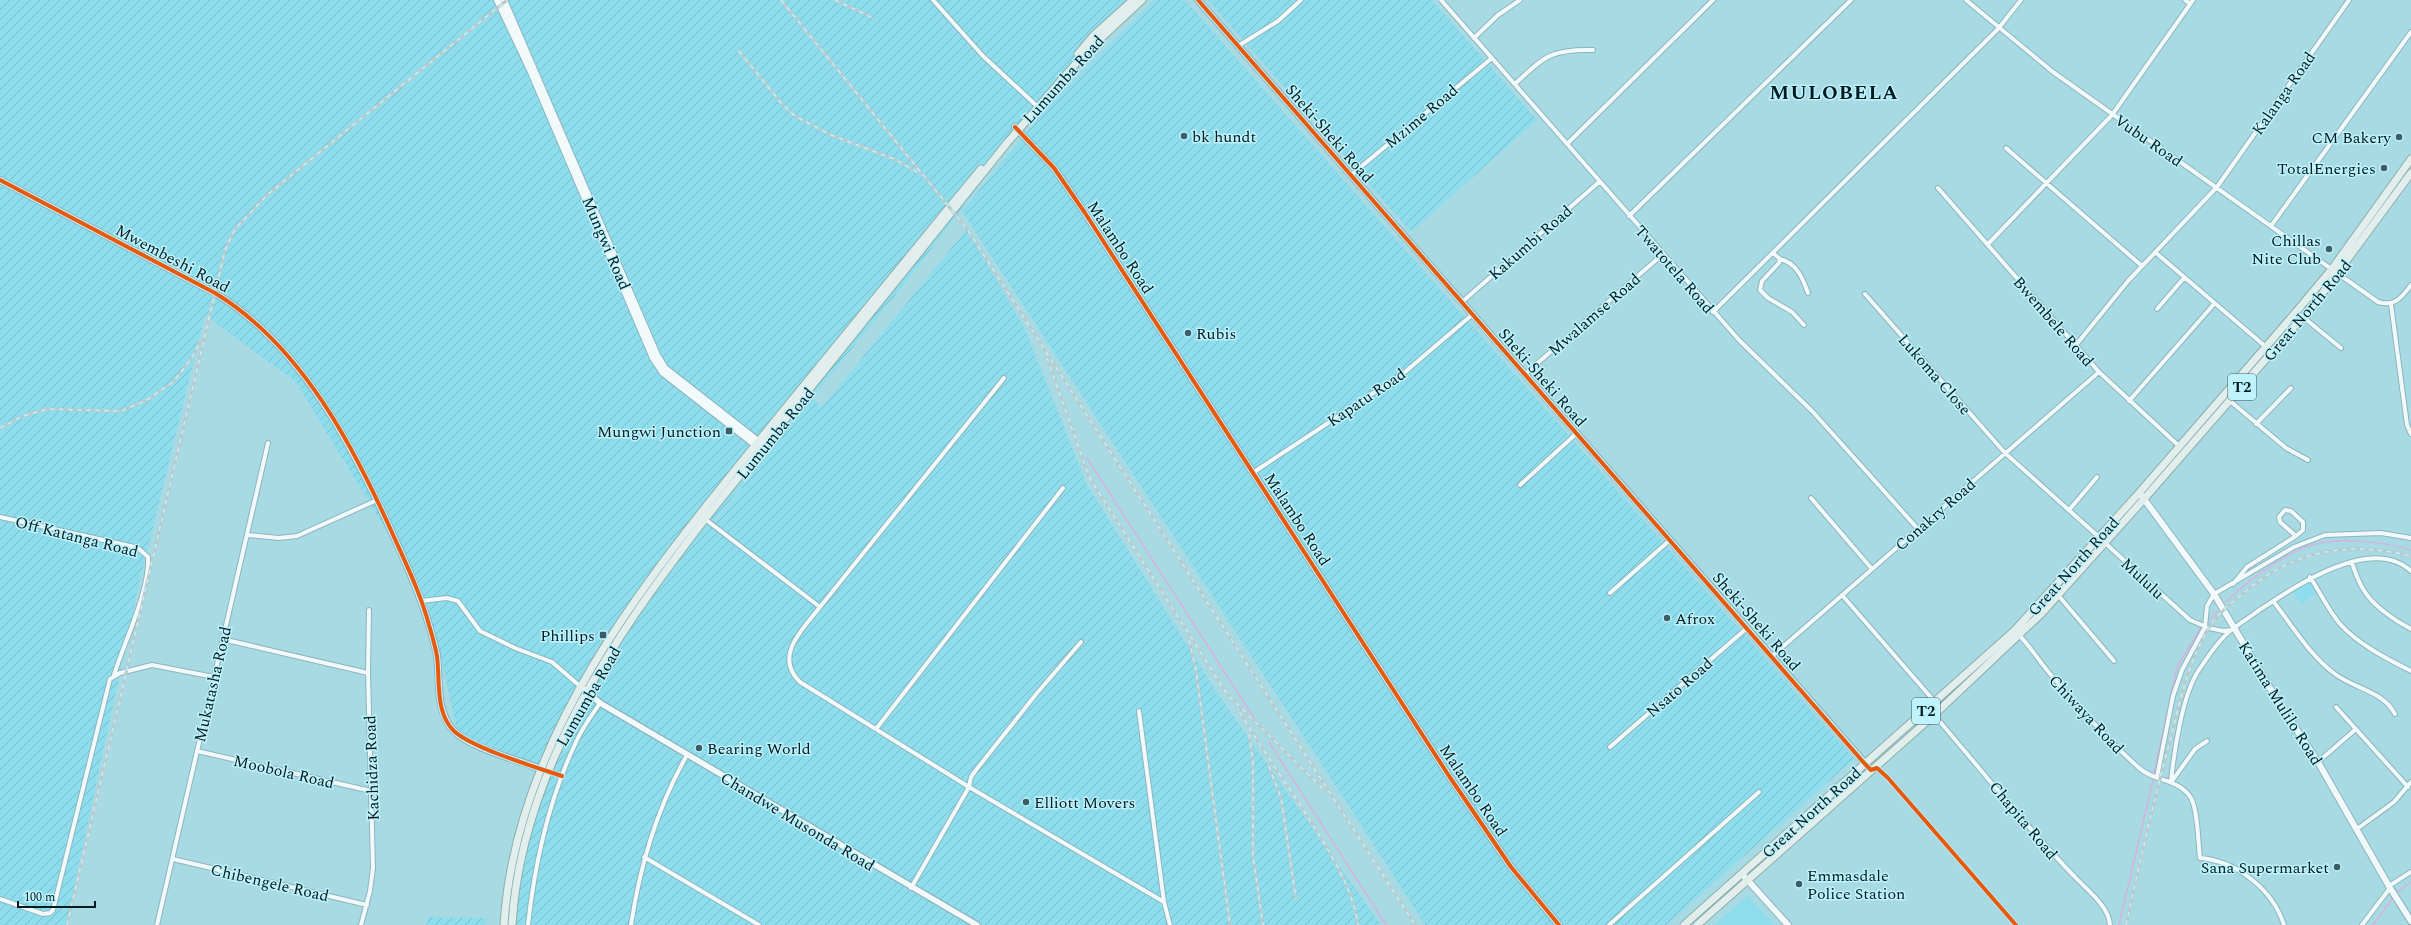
<svg xmlns="http://www.w3.org/2000/svg" width="2411" height="925" font-family="Spectral,serif">
  <style>
    .built { fill: #8ddded }
    .industrial { fill: url(#industrial-furrows); fill-rule: evenodd }
    .lines { fill: none; stroke-linecap: round; stroke-linejoin: round }
    .stream { stroke: #d4b3df; stroke-width: 1.5 }
    .minor-casing { stroke: #8cb5bd; stroke-width: 6 }
    .tertiary-casing { stroke: #8cb5bd; stroke-width: 8 }
    .secondary-casing { stroke: #8cb5bd; stroke-width: 8 }
    .primary-casing { stroke: #8baeab; stroke-width: 9 }
    .minor { stroke: #f2f9fb; stroke-width: 4 }
    .tertiary { stroke: #f2f9fb; stroke-width: 5.5 }
    .secondary { stroke: #f2f9fb; stroke-width: 6 }
    .primary { stroke: #e2eeec; stroke-width: 7 }
    .rail-casing { stroke: #bac9cb; stroke-width: 3 }
    .rail { stroke: #bef2fc; stroke-width: 1.5; stroke-dasharray: 4.5; stroke-linecap: butt }
    .cycleway-casing { stroke: #bef2fc; stroke-width: 6 }
    .cycleway { stroke: #e8590c; stroke-width: 4 }
    .poi-dot { fill: #3b5e65; stroke: #bef2fc; stroke-width: 1.5 }
    .labels { text-anchor: middle; stroke-width: 3; stroke-linejoin: round; paint-order: stroke }
    .shield { fill: #bef2fc; stroke: #395c63; stroke-width: 1 }
    .shield-label { font-size: 15px; font-weight: bold; fill: #001c21 }
    .street-label { font-size: 16px; fill: #001c21; stroke: #bef2fc }
    .poi-label { font-size: 16px; fill: #001c21; stroke: #bef2fc; text-anchor: start }
    .district-label { font-size: 20px; font-weight: bold; letter-spacing: 1px; fill: #001c21; stroke: #bef2fc }
  </style>
  <defs>
    <pattern id="industrial-furrows" width="10" height="10" patternUnits="userSpaceOnUse"><rect width="10" height="10" fill="#8ddded"/><path d="M-1 1l2-2M0 10L10 0M9 11l2-2" fill="none" stroke="#78bdcb"/></pattern>
  </defs>
  <rect width="100%" height="100%" fill="#a8dae4"/>
  <path class="built" d="M2310 580 2318 592 2301 604 2293 592Z
    M1748 896 1775 925H1714Z"/>
  <path class="industrial" d="M0 0H1143L1102 37 1016 137 913 273 812 398 822 407 967 229 1025 329 1086 483 1217 693 1381 925H513L527 828 565 731 544 774 478 748 457 731 441 657 409 568 296 382 205 315 140 580 66 925H0ZM783 435 716 521 713 522Z
    M1155 0H1185L1854 759 1666 925H1425L1358 820 962 211 1049 105Z
    M1208 0H1432L1537 120 1411 232Z
    M428 917 487 918 485 925H426Z"/>
  <g class="lines">
    <path class="stream" d="M1087 458 1254 718
      M2227 601C2247 581 2291 548 2320 543 2345 538 2387 542 2411 550
      M2210 619 2218 611
      M1269 742 1386 925
      M2154 773 2177 667 2200 629
      M2396 893 2411 882
      M2119 925 2153 780
      M2373 925 2394 896"/>
    <g class="minor-casing">
      <path id="minor" d="M933 0 983 56 1038 107
        M1441 0 1739 340 1813 412 1918 529
        M1966 0 2053 72 2378 302C2395 307 2402 297 2411 285
        M2185 0 2190 4
        M1474 38 1498 15 1520 0
        M1238 46 1278 21 1301 0
        M1515 84C1545 56 1551 49 1593 50
        M1567 144 1713 0
        M2006 148 2142 266
        M1351 175 1492 58
        M1938 188 2099 372 2179 446
        M1629 216 1851 0
        M2271 226 2411 32
        M1988 244 2112 115 2193 0
        M2155 252 2266 347
        M1774 254 1780 259 1779 263 1762 281 1760 290 1768 298 1792 312 1804 325
        M1780 259C1797 263 1803 279 1808 293
        M1865 294 2005 453 2099 537
        M1462 302 1599 182
        M2391 304 2407 425 2411 434
        M2157 309 2184 278
        M1713 312 1998 29 2021 0
        M2303 317 2341 348
        M2076 345 2128 281 2217 187 2349 0
        M1525 374 1663 254
        M2129 401 2214 304
        M2230 401 2286 448 2308 460
        M2256 424 2291 388
        M1254 472 1405 372 1473 314
        M1520 485 1577 433
        M1811 498 1872 569
        M2069 510 2097 477
        M2285 510 2291 511 2303 522V530L2296 536 2280 522 2279 517Z
        M0 517 130 546 138 548 148 557C150 591 124 642 114 675
        M705 519 820 607 1004 378
        M248 535 279 538 297 536 377 500
        M2105 543 2190 620 2209 628 2223 631 2231 630
        M2352 563C2355 572 2358 581 2363 589 2372 605 2395 621 2411 629
        M2310 577C2320 592 2328 610 2340 624 2358 644 2387 659 2411 671
        M2233 584 2247 567 2296 536
        M1610 593 1670 540
        M1842 595 1935 702
        M2058 595 2114 661
        M421 601 447 598 458 601 480 631 515 648 552 662 581 687
        M2273 601C2292 625 2310 656 2335 674 2355 689 2383 691 2395 714
        M820 607C803 629 773 656 800 682L969 787 1164 902 1170 925
        M2018 634C2031 647 2040 663 2052 676 2079 708 2107 739 2138 767 2153 782 2179 778 2191 798 2198 810 2198 843 2200 858 2237 861 2273 890 2284 925
        M222 639 368 673
        M1772 656 2099 372
        M2336 707 2408 787
        M1139 711 1164 902
        M1934 715C1981 769 2025 826 2075 877 2087 890 2109 906 2110 925
        M876 729 1063 488
        M1610 747 1747 628
        M197 751 371 791
        M2318 762 2356 729
        M1873 769 1879 770 1888 778 2016 925
        M548 771 562 776
        M2157 777 2173 696 2182 670 2205 627 2207 606 2214 594 2294 547 2325 535 2381 533 2411 538
        M2171 781C2174 752 2182 698 2197 673 2206 659 2217 642 2229 632 2238 624 2249 618 2258 611 2294 587 2371 534 2411 571
        M2172 781 2195 749 2207 741
        M2357 829 2394 802 2411 782
        M644 857 759 925
        M173 859 367 905
        M2389 886 2411 872
        M911 888 969 787 971 777 976 770 1037 693 1081 642
        M0 899 43 914 50 913 53 910 110 679 120 673 152 665 214 677
        M157 925 268 443
        M361 925 370 891 373 868 368 673 369 610
        M528 925C535 861 549 798 577 740 583 727 592 715 600 703
        M631 925C640 865 657 808 687 755
        M1609 925 1759 792
        M2362 925 2390 888"/>
    </g>
    <g class="tertiary-casing">
      <path id="tertiary" d="M1198 0 1871 770
        M1015 127 1054 168 1085 213 1449 776 1511 867 1559 925
        M0 180 215 293C302 346 353 447 394 537 407 565 420 595 429 625 432 635 435 645 437 655 440 679 435 711 454 731 471 749 520 760 544 770
        M581 687 600 703 977 925"/>
    </g>
    <g class="secondary-casing">
      <path id="secondary" d="M497 0 531 72 653 358 663 373 759 448
        M504 0 657 355 665 368 762 444
        M2141 495 2214 594 2277 700 2318 762 2390 888 2411 921
        M1742 874 1788 925"/>
    </g>
    <g class="primary-casing">
      <path id="primary" d="M1078 54 1094 35 1133 0
        M504 925C516 728 660 563 779 416 846 334 913 251 981 169
        M512 925C521 771 614 637 705 519L1007 143 1084 54 1142 0
        M1684 925 2015 630 2139 493 2296 312 2332 269 2411 159
        M1697 925 1934 715 2042 613 2144 499 2319 298 2411 173"/>
    </g>
    <use href="#minor" class="minor"/>
    <use href="#tertiary" class="tertiary"/>
    <use href="#secondary" class="secondary"/>
    <use href="#primary" class="primary"/>
    <g class="rail-casing">
      <path id="rail" d="M781 0 967 229 1415 925
        M835 0 871 17
        M739 51 782 104 795 116 831 135 894 159 917 172
        M1047 358 1089 477 1227 694 1324 790
        M0 428 23 416 47 409 121 411 147 400 173 382 192 358 200 342
        M1189 640 1196 670 1230 925
        M1240 712C1265 755 1295 795 1321 838 1338 867 1353 892 1358 925
        M1249 734 1253 762V856L1263 925
        M1269 766 1281 798 1296 899
        M67 925 225 250 235 229 267 195 507 0
        M2126 925C2140 862 2154 799 2171 737 2180 701 2188 664 2207 631 2215 617 2227 606 2240 596 2291 551 2345 540 2411 556"/>
    </g>
    <use href="#rail" class="rail"/>
    <g class="cycleway-casing">
      <path id="cycleway" d="M1198 0 1865 764 1871 770 1877 768 1888 778 2016 925
        M1015 127 1054 168 1085 213 1449 776 1511 867 1559 925
        M0 180 215 293C302 346 354 447 394 537 407 566 421 595 429 625 432 635 435 646 437 656 440 680 435 713 454 731 472 748 538 768 562 776"/>
    </g>
    <use href="#cycleway" class="cycleway"/>
  </g>
  <g class="poi-dot">
    <circle cx="1184" cy="136" r="4"/>
    <circle cx="2399" cy="137" r="4"/>
    <circle cx="2384" cy="168" r="4"/>
    <circle cx="2329" cy="249" r="4"/>
    <circle cx="1188" cy="333" r="4"/>
    <rect x="725" y="427" width="8" height="8" rx="2"/>
    <circle cx="1667" cy="618" r="4"/>
    <rect x="599" y="631" width="8" height="8" rx="2"/>
    <circle cx="699" cy="748" r="4"/>
    <circle cx="1026" cy="802" r="4"/>
    <circle cx="2337" cy="867" r="4"/>
    <circle cx="1799" cy="884" r="4"/>
  </g>
  <g class="labels">
    <g class="shield">
      <rect x="2228" y="374" width="28" height="26" rx="3"/>
      <rect x="1912" y="698" width="28" height="26" rx="3"/>
    </g>
    <g class="shield-label">
      <text x="2242" y="392">T2</text>
      <text x="1926" y="716">T2</text>
    </g>
    <g class="street-label">
      <text transform="translate(1063 79) rotate(-48)" y="6">Lumumba Road</text>
      <text transform="translate(2283 93) rotate(-55)" y="6">Kalanga Road</text>
      <text transform="translate(1421 116) rotate(-40)" y="6">Mzime Road</text>
      <text transform="translate(1330 133) rotate(49)" y="6">Sheki-Sheki Road</text>
      <text transform="translate(2149 140) rotate(35)" y="6">Vubu Road</text>
      <text transform="translate(1530 242) rotate(-41)" y="6">Kakumbi Road</text>
      <text transform="translate(607 243) rotate(67)" y="6">Mungwi Road</text>
      <text transform="translate(1121 247) rotate(57)" y="6">Malambo Road</text>
      <text transform="translate(173 258) rotate(28)" y="6">Mwembeshi Road</text>
      <text transform="translate(1675 269) rotate(49)" y="6">Twatotela Road</text>
      <text transform="translate(2307 310) rotate(-50)" y="6">Great North Road</text>
      <text transform="translate(1594 314) rotate(-41)" y="6">Mwalamse Road</text>
      <text transform="translate(2054 321) rotate(49)" y="6">Bwembele Road</text>
      <text transform="translate(1935 374) rotate(49)" y="6">Lukoma Close</text>
      <text transform="translate(1543 377) rotate(49)" y="6">Sheki-Sheki Road</text>
      <text transform="translate(1366 397) rotate(-34)" y="6">Kapatu Road</text>
      <text transform="translate(775 433) rotate(-51)" y="6">Lumumba Road</text>
      <text transform="translate(1935 514) rotate(-41)" y="6">Conakry Road</text>
      <text transform="translate(1298 519) rotate(57)" y="6">Malambo Road</text>
      <text transform="translate(77 536) rotate(14)" y="6">Off Katanga Road</text>
      <text transform="translate(2073 566) rotate(-48)" y="6">Great North Road</text>
      <text transform="translate(2143 578) rotate(43)" y="6">Mululu</text>
      <text transform="translate(1757 621) rotate(49)" y="6">Sheki-Sheki Road</text>
      <text transform="translate(212 684) rotate(-77)" y="6">Mukatasha Road</text>
      <text transform="translate(1679 687) rotate(-41)" y="6">Nsato Road</text>
      <text transform="translate(588 696) rotate(-60)" y="6">Lumumba Road</text>
      <text transform="translate(2281 703) rotate(58)" y="6">Katima Mulilo Road</text>
      <text transform="translate(2087 714) rotate(47)" y="6">Chiwaya Road</text>
      <text transform="translate(371 768) rotate(-92)" y="6">Kachidza Road</text>
      <text transform="translate(284 771) rotate(13)" y="6">Moobola Road</text>
      <text transform="translate(1474 790) rotate(56)" y="6">Malambo Road</text>
      <text transform="translate(1811 812) rotate(-42)" y="6">Great North Road</text>
      <text transform="translate(2024 820) rotate(50)" y="6">Chapita Road</text>
      <text transform="translate(798 821) rotate(31)" y="6">Chandwe Musonda Road</text>
      <text transform="translate(270 882) rotate(13)" y="6">Chibengele Road</text>
    </g>
    <g class="poi-label">
      <text x="1192" y="142">bk hundt</text>
      <text x="2391" y="143" text-anchor="end">CM Bakery</text>
      <text x="2376" y="174" text-anchor="end">TotalEnergies</text>
      <text x="2321" y="246" text-anchor="end">Chillas<tspan x="2321" dy="18">Nite Club</tspan></text>
      <text x="1196" y="339">Rubis</text>
      <text x="721" y="437" text-anchor="end">Mungwi Junction</text>
      <text x="1675" y="624">Afrox</text>
      <text x="595" y="641" text-anchor="end">Phillips</text>
      <text x="707" y="754">Bearing World</text>
      <text x="1034" y="808">Elliott Movers</text>
      <text x="2329" y="873" text-anchor="end">Sana Supermarket</text>
      <text x="1807" y="881">Emmasdale<tspan x="1807" dy="18">Police Station</tspan></text>
    </g>
    <g class="district-label">
      <text x="1834" y="99">MULOBELA</text>
    </g>
  </g>
  <path d="M18 901v6h77v-6" fill="none" stroke="#001c21" stroke-width="2"/>
  <text x="24" y="901" font-size="12" fill="#001c21" stroke="#bef2fc" stroke-width="3" paint-order="stroke">100 m</text>
</svg>
